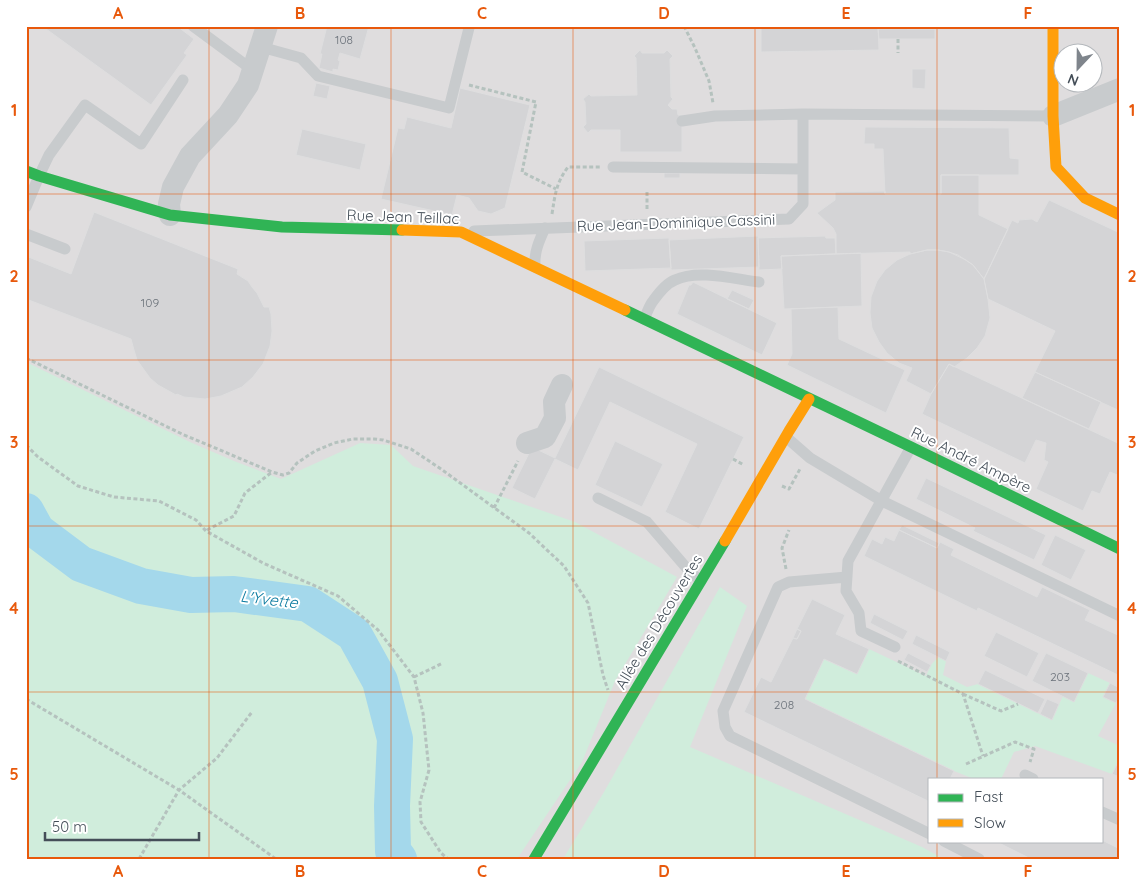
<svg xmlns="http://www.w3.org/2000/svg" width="1146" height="885" font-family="Quicksand,sans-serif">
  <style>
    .education { fill: #dfddde; fill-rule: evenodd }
    .green { fill: #d0eddc }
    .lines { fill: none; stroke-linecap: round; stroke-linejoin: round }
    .river { stroke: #a4d8eb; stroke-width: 36 }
    .building { fill: #d4d4d6; stroke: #dededf }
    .path { stroke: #b5c2be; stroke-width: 3; stroke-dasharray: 4 2.5; stroke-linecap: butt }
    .lane { stroke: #c8cbcd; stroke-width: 11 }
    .street { stroke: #c8cbcd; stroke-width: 22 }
    .fast { stroke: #30b455; stroke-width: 11 }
    .slow { stroke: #ff9f0a; stroke-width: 11 }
    .grid { fill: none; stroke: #e8590c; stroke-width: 1; stroke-opacity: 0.55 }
    .labels { text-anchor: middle; stroke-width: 4; stroke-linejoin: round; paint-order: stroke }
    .number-label { font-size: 12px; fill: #6a7179 }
    .street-label { font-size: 15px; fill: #444e58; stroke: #fff }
    .water-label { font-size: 16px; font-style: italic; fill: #0e7ca1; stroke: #fff }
    .neatline { fill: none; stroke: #e8590c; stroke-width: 2 }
    .grid-label { font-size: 16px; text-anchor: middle; font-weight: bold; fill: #e8590c }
  </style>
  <rect width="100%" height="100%" fill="#edecec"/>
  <path class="education" d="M26 26H1120V859H26ZM1064 52H1094V82H1064ZM930 779H1102V841H930Z"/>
  <path class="green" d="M26 362 192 443 234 461 281 479 360 443 391 445 413 466 575 522 677 577 615 681 582 762 517 859H30L26 854Z
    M720 587 747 606 690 747 922 847 944 859H563L604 792Z
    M869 649 926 676 931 665 938 657 946 661 943 675 967 687 978 684 1052 720 1063 696 1074 702 1088 673 1110 683 1103 697 1116 703 1098 736 1120 746V758L1112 774 1035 746 1014 752 1001 779H974L954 771 805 699 824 659 857 674Z"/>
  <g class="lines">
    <path class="river" d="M26 511 37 531 81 564 141 586 191 595 234 594 308 604 354 634 380 681 395 739 392 806 393 851 399 859"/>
  </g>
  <path class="building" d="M42 26H177L194 39 184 53 187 55 151 105Z
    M327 26H369L360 59 340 53 338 60 340 61 338 70 333 69V72L319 68 322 54H320Z
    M761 26H878L879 50 761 52Z
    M907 26H949V29H907Z
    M878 29H935V39H879Z
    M640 50 642 53H664L667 50 673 56 670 59 671 97 673 99 668 105 672 109H677L678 115H682V152H620V130H591L588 133 583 127 586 124 585 102 583 99 589 94 591 96 637 95 636 58 634 56Z
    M912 69H926L925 89 912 88Z
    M316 83 330 86 327 99 313 96Z
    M460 88 530 105 505 208 491 214 478 211 469 198 457 195 452 215 381 199 398 128 404 129 407 117 451 128Z
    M865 127 1009 128 1010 158 1019 159V175H941V194H885L883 149H874V144H864Z
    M302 129 366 144 360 170 296 155Z
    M664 173H680V178H664Z
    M941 175H979V215L1008 229 984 279 973 265 966 260 949 252 938 250H927L910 254V252L836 254V234L833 228 817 213 835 200V192L885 191V194H941Z
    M1049 200 1120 233V411L1035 372 1055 331 988 299 984 279 1012 220 1018 223 1019 220 1032 219 1037 222Z
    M94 212 238 269 237 274 248 281 252 287 257 293 264 307H269L271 314 272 331 270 346 263 364 253 377 242 387 221 396 205 399 184 397 177 394 176 395 158 385 150 378 137 360 134 350 131 339 26 299V256L71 274Z
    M758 236 759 267 671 270 669 240Z
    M825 236 826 238H835L836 254 781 256 782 269 759 270 758 238Z
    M669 238 671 268 585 271 584 241Z
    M927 250H938L949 252 958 255 973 265 984 279 988 299 990 318 985 336 977 348 967 358 954 367 949 364 931 394 906 381 912 368 899 363 887 353 879 342 872 328 870 313 871 297 877 281 885 270 897 260 910 254Z
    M861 253 862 306 784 309 781 256Z
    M693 282 777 323 762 355 677 314 689 285H691Z
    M732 290 754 300 749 309 727 299Z
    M838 307 839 339 905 370 886 413 787 365 792 354 791 309Z
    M949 364 1120 444V476L1110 472 1100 494 1092 491 1083 511 1036 489 1048 462 1044 460 1046 443 1036 440 1025 463 922 414 931 394Z
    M599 367 744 437 699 529 665 512 697 444 610 402 578 470 555 459 535 499 512 488 532 447 555 458Z
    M1035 372 1101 402 1089 429 1022 398Z
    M615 441 663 464 642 507 595 485Z
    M926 478 1046 535 1034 560 973 531 975 528 916 499Z
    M902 525 939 543 937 548 899 530Z
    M899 530 937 548 940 542 954 549 951 555 1037 597 1042 587 1090 610 1085 620 1120 636V676L978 608 977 611 864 556 872 539 882 544 885 537 894 541Z
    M1055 535 1086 550 1071 580 1041 565Z
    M812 599 845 615 836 634 869 649 857 674 824 659 805 699 954 771 950 779H930V802L744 712 761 677 771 682 793 638 797 639 801 631 797 629Z
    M874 614 908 631 903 640 870 623Z
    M797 629 801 631 797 639 793 638Z
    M996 632 1039 653 1027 677 984 656Z
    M916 635 950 652 946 661 912 644Z
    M908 653 931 665 927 672 904 660Z
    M1046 653 1088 673 1074 702 1032 681Z
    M985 670 1045 699 1038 713 978 684Z
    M1110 683 1120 688V695L1116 703 1103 697Z
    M1047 699 1059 704 1052 720 1040 714Z
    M1120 758V777L1112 774Z
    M1102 840 1120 849V859H1031L995 841H1102Z"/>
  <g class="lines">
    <path class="path" d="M684 26 695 48 709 81 713 103
      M898 26V29
      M898 39V53
      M469 85 536 102 522 172 556 189
      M647 192V209
      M552 214C555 195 556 183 568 167H600
      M26 358 182 434 272 472 283 475 289 473 297 463 315 451 334 443 353 439H374L383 440 411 449 441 469 529 533 564 566 588 603 603 675 608 690
      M26 445 38 457 78 486 114 497 159 501 196 520 206 531 263 563 338 596 378 630 414 677 423 713 429 770 420 802 421 822 441 853 448 859
      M733 459 744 465
      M782 486 789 489 800 469
      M494 508 518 461
      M207 530 234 516 245 493 272 472
      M786 569 782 548 789 530
      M898 661 963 694 983 756
      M414 677 443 663
      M963 694 1001 711 1018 704
      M26 699 179 790 276 859
      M966 764 1015 742 1034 749 1030 762
      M139 859 179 790 217 758 252 712"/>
    <path class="lane" d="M193 26 254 71
      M261 47 301 58 318 76 449 108 469 28
      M682 121 715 116 803 114 1053 116
      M613 167 803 169
      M26 207 39 176 49 155 85 105 141 144 183 80
      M474 231 789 219 803 204V114
      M26 234 65 249
      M535 267C534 252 539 241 545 228
      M644 319C647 313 649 306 653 301 658 294 667 283 675 280 698 269 734 279 759 282
      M786 437 810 458 882 501 1120 616
      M598 498 647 522 690 572 701 581
      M847 577 789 582 778 587 723 711 725 727 730 736 930 834
      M895 647 861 631 859 613 846 591 848 561 911 447
      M1025 775 1033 779
      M1102 812 1120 820
      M944 841 979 859"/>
    <path class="street" d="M1053 116 1120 89
      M170 215 169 204 173 187 190 156 228 115 248 85 267 26
      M527 443 545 437 555 418 554 402 562 385"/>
    <path class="fast" d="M26 171 39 176 170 215 282 227 402 230
      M625 310 911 447 1120 549
      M534 859 725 541"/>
    <path class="slow" d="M1053 26V116L1056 167 1085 198 1120 215
      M402 230 461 232 625 310
      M725 541 789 431 809 399"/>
  </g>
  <path class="grid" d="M209 26V859M391 26V859M573 26V859M755 26V859M937 26V779M26 194H1120M26 360H1120M26 526H1120M26 692H1120M937 841V859"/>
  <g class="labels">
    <g class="number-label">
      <text x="344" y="44">108</text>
      <text x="150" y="307">109</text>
      <text x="1060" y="681">203</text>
      <text x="784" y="709">208</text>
    </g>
    <g class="street-label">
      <text transform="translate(403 217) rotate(2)" y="5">Rue Jean Teillac</text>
      <text transform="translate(676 223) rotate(-2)" y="5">Rue Jean-Dominique Cassini</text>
      <text transform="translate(971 460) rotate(26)" y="5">Rue André Ampère</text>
      <text transform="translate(659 622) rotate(-59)" y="5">Allée des Découvertes</text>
    </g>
    <g class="water-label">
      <text transform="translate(269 599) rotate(7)" y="6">L'Yvette</text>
    </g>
  </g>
  <rect width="1146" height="885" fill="none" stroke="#ffffff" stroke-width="55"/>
  <rect x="928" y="778" width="175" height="65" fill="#ffffff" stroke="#b4b8bc"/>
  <rect x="938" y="794" width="25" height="8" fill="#30b455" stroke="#b4b8bc"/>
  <text x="974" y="802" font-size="15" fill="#444e58">Fast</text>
  <rect x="938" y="819" width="25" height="8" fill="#ff9f0a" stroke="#b4b8bc"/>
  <text x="974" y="828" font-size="15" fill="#444e58">Slow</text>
  <g transform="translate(1078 68) rotate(202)"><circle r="24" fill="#ffffff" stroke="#b4b8bc"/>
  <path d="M0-4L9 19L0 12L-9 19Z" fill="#7f858c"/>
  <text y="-8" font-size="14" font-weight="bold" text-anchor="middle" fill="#444e58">N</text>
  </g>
  <path d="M45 832v8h154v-8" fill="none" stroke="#444e58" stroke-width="2.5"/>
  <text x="52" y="832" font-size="15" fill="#444e58" stroke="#ffffff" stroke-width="4" paint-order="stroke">50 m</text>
  <rect x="28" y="28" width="1090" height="830" class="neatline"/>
  <g class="grid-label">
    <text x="118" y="19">A</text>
    <text x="300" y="19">B</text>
    <text x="482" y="19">C</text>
    <text x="664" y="19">D</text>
    <text x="846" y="19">E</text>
    <text x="1028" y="19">F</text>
    <text x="14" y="116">1</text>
    <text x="1132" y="116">1</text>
    <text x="14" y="282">2</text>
    <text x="1132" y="282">2</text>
    <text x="14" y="448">3</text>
    <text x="1132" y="448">3</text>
    <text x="14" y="614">4</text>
    <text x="1132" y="614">4</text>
    <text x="14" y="780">5</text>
    <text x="1132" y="780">5</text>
    <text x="118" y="877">A</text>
    <text x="300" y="877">B</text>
    <text x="482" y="877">C</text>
    <text x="664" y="877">D</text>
    <text x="846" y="877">E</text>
    <text x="1028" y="877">F</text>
  </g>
</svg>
